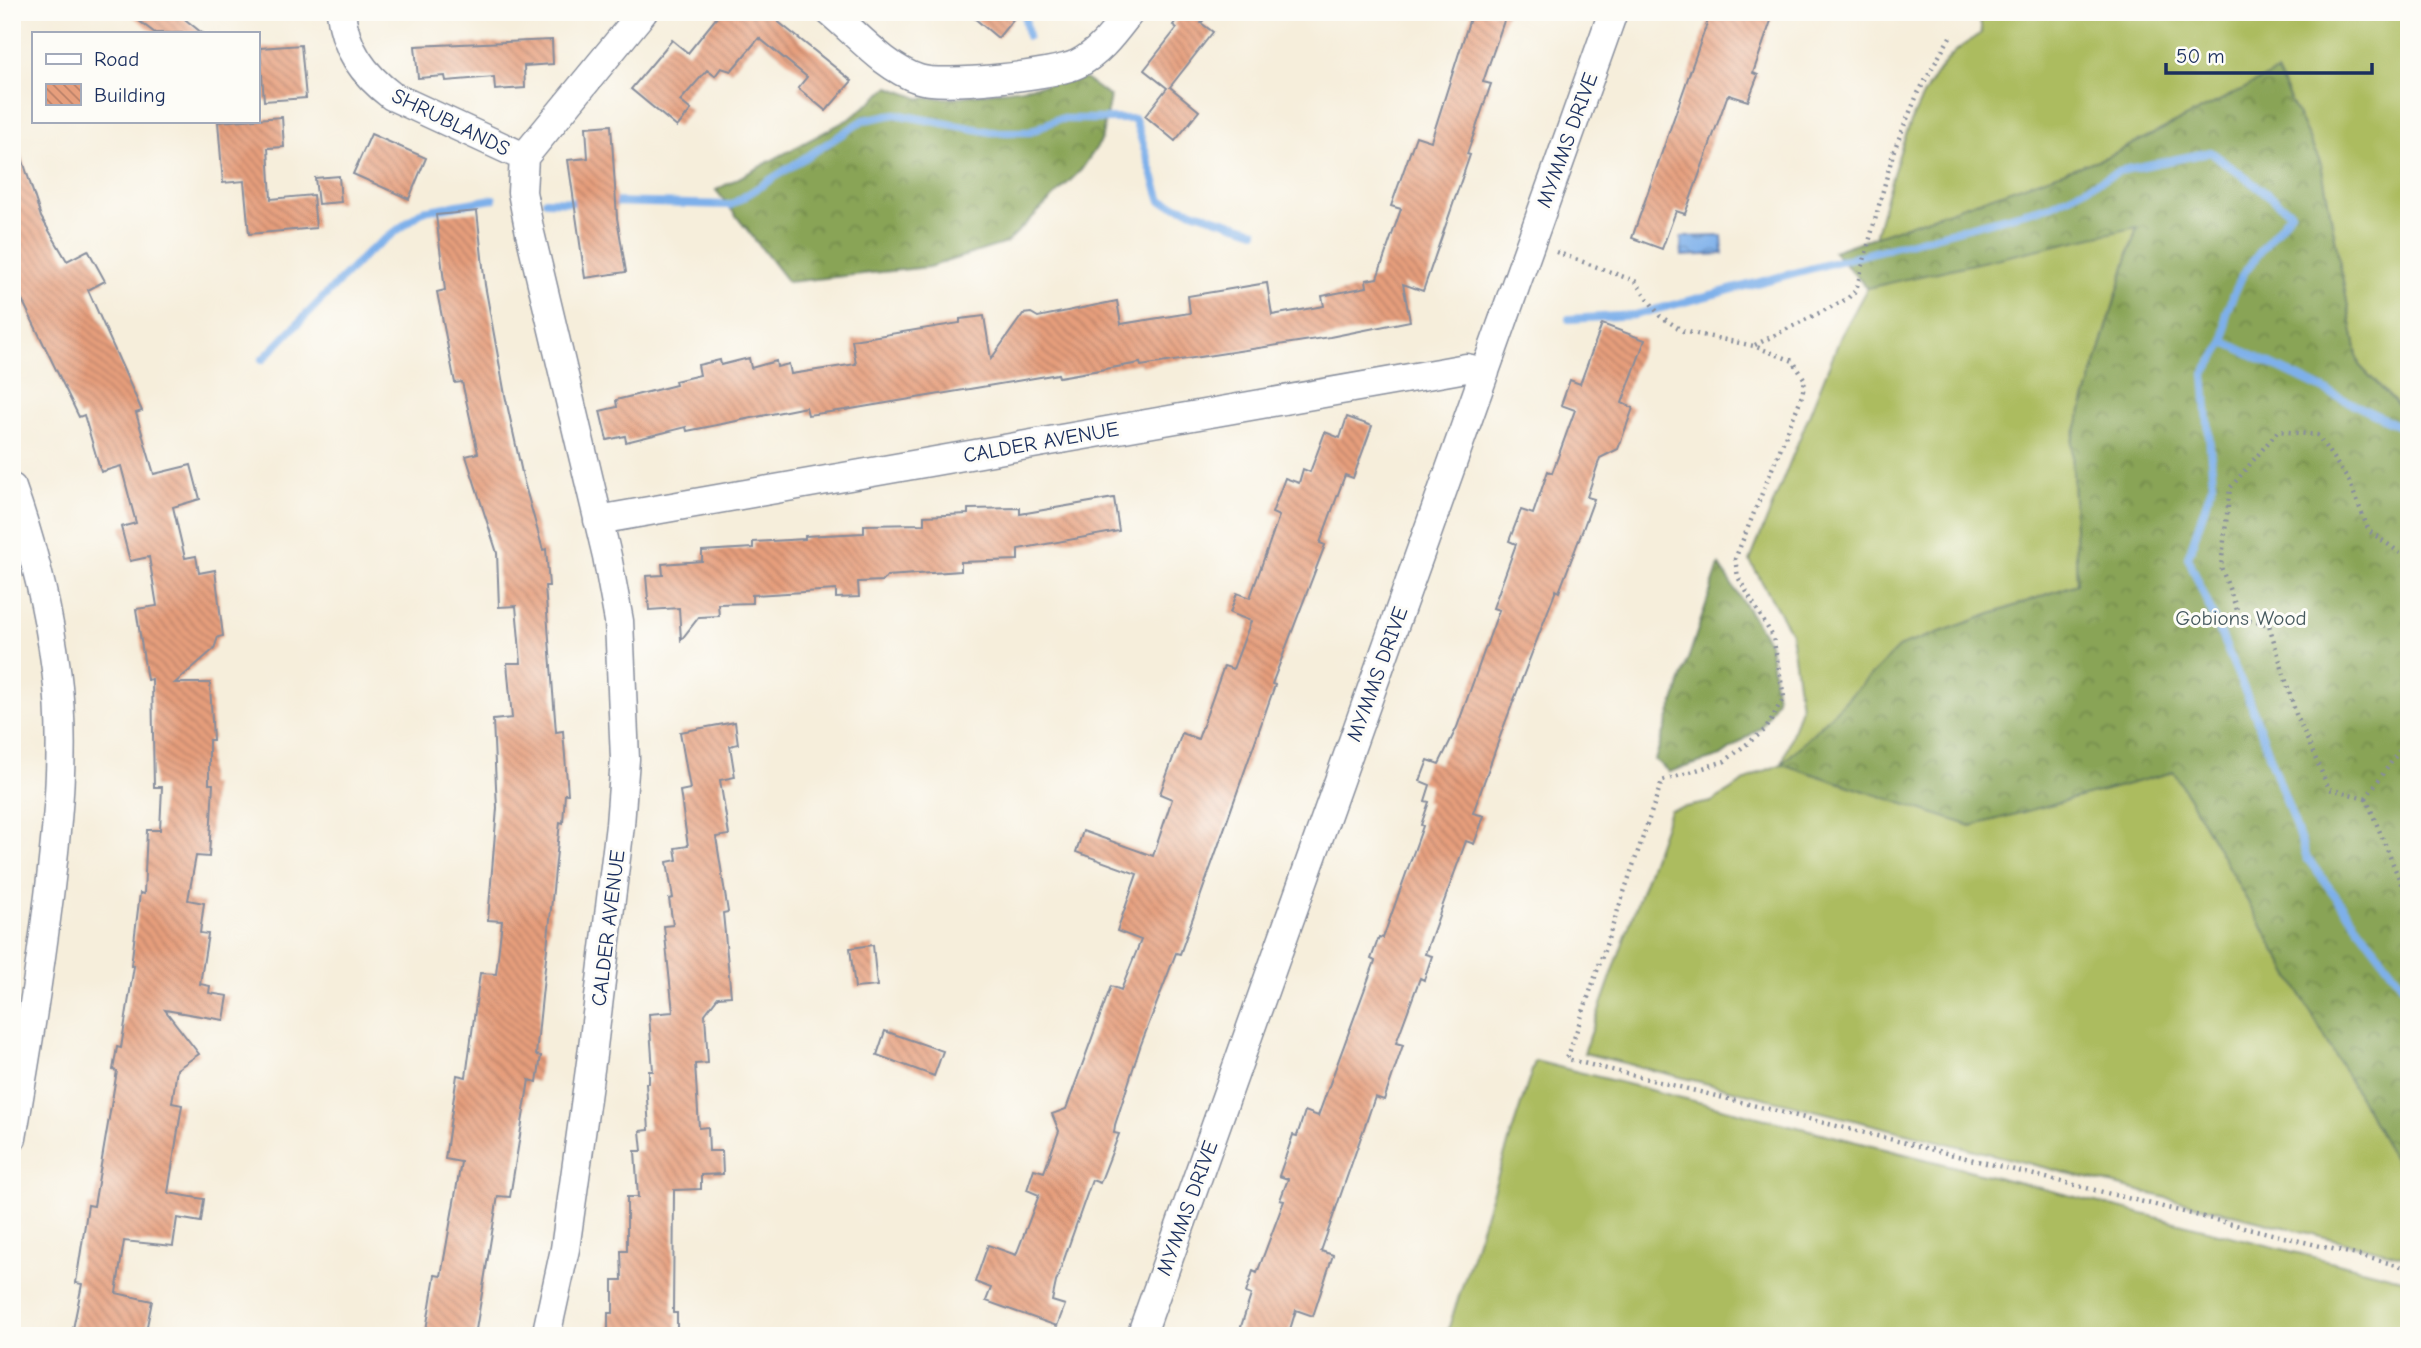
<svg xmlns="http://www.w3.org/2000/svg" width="2421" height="1348" font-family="'Comic Neue',sans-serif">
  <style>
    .grass { fill: #acbc5f; stroke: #64765e; stroke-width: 2 }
    .forest { fill: url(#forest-crowns); stroke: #526a5a; stroke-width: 2 }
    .water { fill: url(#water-waves); stroke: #4c70a4; stroke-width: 2 }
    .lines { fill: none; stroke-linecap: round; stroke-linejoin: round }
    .stream { stroke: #7eb0ea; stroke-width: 8 }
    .building { fill: url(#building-back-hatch) }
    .street-casing { stroke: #888e9c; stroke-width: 31 }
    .path { stroke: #888e9c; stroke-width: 4.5; stroke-dasharray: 2 5; stroke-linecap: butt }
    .street { stroke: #fff; stroke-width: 28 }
    .labels { text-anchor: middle; stroke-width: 6; stroke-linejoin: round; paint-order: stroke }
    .street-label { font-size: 21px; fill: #1b2f5e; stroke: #fdfcf7 }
    .park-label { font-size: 21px; fill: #46595e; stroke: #fdfcf7 }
  </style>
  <defs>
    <pattern id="forest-crowns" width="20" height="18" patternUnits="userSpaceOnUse" patternTransform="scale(1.75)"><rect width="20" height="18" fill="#89a456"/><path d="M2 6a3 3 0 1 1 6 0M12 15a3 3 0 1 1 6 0" fill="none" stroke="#6f864a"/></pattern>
    <pattern id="water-waves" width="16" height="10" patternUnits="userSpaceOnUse" patternTransform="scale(1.75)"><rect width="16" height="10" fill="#7eb0ea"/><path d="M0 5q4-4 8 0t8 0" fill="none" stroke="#6690c1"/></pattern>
    <pattern id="building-back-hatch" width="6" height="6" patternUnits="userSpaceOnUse" patternTransform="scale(1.75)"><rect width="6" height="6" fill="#e69e7c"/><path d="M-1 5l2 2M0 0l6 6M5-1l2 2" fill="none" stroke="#ba8169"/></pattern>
  </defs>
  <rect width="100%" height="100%" fill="#fdfcf7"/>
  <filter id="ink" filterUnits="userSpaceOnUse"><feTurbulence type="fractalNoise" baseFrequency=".0143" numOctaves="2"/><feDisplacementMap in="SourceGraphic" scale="14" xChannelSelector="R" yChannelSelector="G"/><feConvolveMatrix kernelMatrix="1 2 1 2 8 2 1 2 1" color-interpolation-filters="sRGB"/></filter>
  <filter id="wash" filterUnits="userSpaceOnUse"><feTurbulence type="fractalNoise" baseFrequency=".00686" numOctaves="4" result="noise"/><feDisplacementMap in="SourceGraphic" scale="28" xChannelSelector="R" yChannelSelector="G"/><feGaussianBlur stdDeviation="1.57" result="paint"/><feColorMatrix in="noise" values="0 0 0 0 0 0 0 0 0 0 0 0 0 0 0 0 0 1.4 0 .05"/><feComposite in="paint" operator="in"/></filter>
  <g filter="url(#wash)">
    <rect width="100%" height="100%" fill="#f6eedb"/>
    <path class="grass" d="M1984 12H2409V417L2359 365 2321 164 2277 72 2109 156 1875 237C1891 181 1910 97 1952 55 1960 46 1972 40 1982 33L1979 14Z
      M2137 226 2072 444 2077 584 1900 646 1971 826 2174 771 2409 1185V1258L1584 1053 1670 810 1711 802 1757 774 1782 764 1801 707 1791 633 1750 561 1841 336 1867 288Z
      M1535 1061 2409 1281V1336H1446Z"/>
    <path class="forest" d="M2277 72 2321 164 2359 365 2409 417V1185L2174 772 1971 826 1782 764 1900 646 2077 584 2072 444 2137 227 1867 288 1833 251 2109 156Z
      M1085 79 1110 97 1101 141 1081 170 1006 243 929 267 788 282 716 190 851 118 889 87 919 98H952Z
      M1719 565 1769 642 1777 699 1761 727 1721 756 1669 772 1655 760Z"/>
    <path class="water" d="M1722 236 1723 254 1682 256 1681 237Z"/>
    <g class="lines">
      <path class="stream" d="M1024 12 1028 36
        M546 201 584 202
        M607 202 731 205 864 120 895 114 991 132H1030L1058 119H1135L1161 201 1255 231
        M1569 319 1635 315 2052 205 2119 171 2211 152 2291 212 2243 274 2226 312 2225 342 2204 374 2213 483 2188 557 2255 715 2307 858 2409 994
        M2225 342 2409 431
        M262 360 368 252 423 211 493 199"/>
    </g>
    <g id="blocks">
      <path class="building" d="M127 12H176L202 33H155Z
        M721 12H766L852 81 826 111 798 88 807 77 759 38 731 71 721 68 715 76 707 70 680 101 691 110 677 127 631 89 672 40 688 53Z
        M967 12H1019L998 38Z
        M1182 12H1210L1201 23 1213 32 1170 87 1199 111 1175 141 1145 116 1167 88 1144 70 1177 28 1173 25Z
        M1472 12H1507L1483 82 1491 84 1467 154 1470 155 1423 291 1403 284 1410 321 1330 337 1141 366 1140 363 1059 377 1058 374 845 410 808 415 806 407 687 431 686 427 626 442 625 436 607 440 600 411 617 407 616 400 676 385 675 381 700 375 698 365 720 360 721 365 749 358 751 368 776 361 777 367 789 364 791 374 856 364 852 340 960 323V319L984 316 991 359 1023 314 1031 313 1038 317 1117 301 1121 324 1190 313 1188 296 1267 283 1272 315 1324 306 1322 296 1367 287 1366 280 1377 278 1401 209 1391 206 1416 136 1431 141Z
        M1711 12H1774L1753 73 1758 75 1748 101 1729 95 1727 97 1685 214 1676 211 1662 249 1632 238Z
        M552 40 553 64 524 66 525 88 495 90 494 77 446 81 445 76 418 78 415 46Z
        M301 45 306 98 264 101 260 48Z
        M282 117 284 147 268 148 271 199 313 195 316 228 249 234 244 181 223 183 218 122Z
        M611 125 617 218 626 272 585 278 568 160 588 158 586 127Z
        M371 134 426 158 409 199 353 174Z
        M17 142 41 217 67 261 88 250 105 281 88 290 142 411 136 413 154 474 191 465 200 499 173 507 185 558 196 556 199 573 215 570 223 636 218 637 214 649 175 683H210L213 740H209V784H213L209 857 196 856 188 900 204 903 200 933 208 934 200 984 210 986 209 993 228 996 224 1020 165 1010 199 1054 177 1069 172 1103 182 1105 168 1193 204 1199 201 1222 177 1218 173 1246 124 1241 116 1293 152 1301 145 1336H110L73 1329 82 1284 76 1283 88 1205 94 1206 117 1071 113 1070 117 1047 121 1048 134 966H131L140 893 144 894 147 830H160L162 787H154L152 679 147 680 136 609 157 606 149 557 130 561 121 527 136 523 121 466 101 472 84 415 79 417 12 279V143Z
        M339 176 341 202 318 204 315 178Z
        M477 211 485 285 505 395 524 482 543 550 546 549 549 586H545L556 732 563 731 568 794H565L563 823 560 822 536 1055 541 1056 537 1082 529 1080 510 1197 498 1196 475 1336H425L435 1275 441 1276 461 1162 445 1159 457 1075 466 1077 480 973 496 974 502 921 488 920 497 808 493 720 512 718 507 663H521L516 606 499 607 497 553 466 456 478 453 462 382 455 383 437 292 445 290 436 215Z
        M1602 324 1645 340 1622 403 1633 408 1618 449 1600 458 1587 497 1594 499 1583 529 1559 592 1556 590 1502 731 1473 813 1484 816 1474 844 1466 841 1425 954 1432 956 1424 980 1420 978 1396 1043 1403 1045 1384 1100 1375 1097 1321 1251 1333 1255 1313 1316 1296 1310 1288 1336H1238L1251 1295 1246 1293 1253 1271 1257 1273 1284 1201 1280 1200 1288 1179 1279 1176 1293 1135 1297 1136 1305 1111 1318 1116 1375 961 1371 959 1379 937 1383 938 1423 826 1421 825 1429 802 1425 801 1430 785 1420 781 1428 760 1439 764 1457 727 1499 610 1493 608 1516 544 1509 541 1521 510 1533 514 1548 471 1552 473 1575 410 1561 405 1570 380 1580 384Z
        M1347 417 1372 426 1353 478 1345 475 1320 543 1325 545 1272 684 1275 685 1180 954 1176 953 1140 1047 1115 1125 1114 1133 1119 1134 1100 1183 1092 1180 1056 1282 1052 1301 1065 1305 1057 1326 986 1301 991 1288 975 1282 988 1245 1016 1255 1039 1195 1027 1190 1034 1169 1044 1172 1059 1131 1052 1114 1066 1109 1111 986 1121 990 1141 940 1117 931 1137 874 1076 852 1083 831 1153 856 1172 799 1160 794 1182 733 1198 739 1224 666 1233 669 1251 621 1230 613 1237 593 1250 598 1279 516 1272 513 1285 478 1299 483 1303 469 1310 472 1325 432 1340 438Z
        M1114 498 1119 531 1018 549V560L961 562V571L887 576 883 581 858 582 859 597 836 598V590L752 595V603L718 604 719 616 699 617 681 640 679 608 649 610 646 576 663 575 662 564 702 561V551L753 548V542L805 539V536L864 533V525L924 524V516L968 514V509L1020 508V514Z
        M735 722 738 744 730 746 735 777 720 780 729 835 716 837 728 912 723 913 731 996 718 997 705 1014 708 1063 695 1064 699 1128 708 1127 709 1151H722L723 1174 701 1175V1189L674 1190 673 1313H677V1336H608V1313H613V1280H622L621 1251H627V1197H638L635 1151H642L640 1131 649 1130 646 1083H649V1071H653L649 1014 673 1012 664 926 673 925 669 899 673 898 667 862 677 860 675 848 688 846 680 791 690 789 680 732Z
        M873 945 877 986 855 988 850 948Z
        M885 1031 943 1051 934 1076 877 1055Z"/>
    </g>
  </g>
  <g filter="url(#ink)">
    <use href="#blocks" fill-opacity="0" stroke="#888e9c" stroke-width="2"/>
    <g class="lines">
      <g class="street-casing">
        <path id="street" d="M341 12C345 49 363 74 392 96L524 157
          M830 12C857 34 885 68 919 79 943 87 1054 75 1077 64 1100 53 1115 31 1130 12
          M524 157 522 192 530 233 607 556 619 621 625 759 620 825 592 1055 565 1249 546 1336
          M524 157 643 12
          M12 488C33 547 48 607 56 669 66 744 58 821 49 896 39 977 26 1058 12 1138
          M598 520 1444 372 1466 368 1485 372
          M1141 1336 1613 12"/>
      </g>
      <path class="path" d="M1556 252 1635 281 1660 316 1683 331 1754 346 1793 361 1805 380 1802 396 1735 559 1738 577 1773 637 1784 697 1766 729 1725 761 1662 781 1567 1059 2409 1268
        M1755 345 1847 299 1856 290 1894 150 1918 93 1950 37
        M2366 798 2329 789 2296 714 2269 625 2240 618 2221 567 2230 488 2278 431 2317 435 2349 481 2369 531 2409 559
        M2366 798 2409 903
        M2366 798 2409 737"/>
      <use href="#street" class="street"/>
    </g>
  </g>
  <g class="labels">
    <g class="street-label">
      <text transform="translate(451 122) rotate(26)" y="7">SHRUBLANDS</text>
      <text transform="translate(1567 140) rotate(-70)" y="7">MYMMS DRIVE</text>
      <text transform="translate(1041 442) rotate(-10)" y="7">CALDER AVENUE</text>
      <text transform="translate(1377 674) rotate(-70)" y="7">MYMMS DRIVE</text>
      <text transform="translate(608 928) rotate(-83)" y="7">CALDER AVENUE</text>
      <text transform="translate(1187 1208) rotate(-70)" y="7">MYMMS DRIVE</text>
    </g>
    <g class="park-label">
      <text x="2241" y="625">Gobions Wood</text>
    </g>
  </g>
  <rect width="2421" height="1348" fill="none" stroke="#fdfcf7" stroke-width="42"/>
  <rect x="32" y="32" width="228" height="91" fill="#fdfcf7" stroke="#a3aaba" stroke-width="2"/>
  <rect x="46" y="54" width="35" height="10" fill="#ffffff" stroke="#a3aaba" stroke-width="2"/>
  <text x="94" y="66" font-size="21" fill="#1b2f5e">Road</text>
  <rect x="46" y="84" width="35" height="21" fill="url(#building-back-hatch)" stroke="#a3aaba" stroke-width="2"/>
  <text x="94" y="102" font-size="21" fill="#1b2f5e">Building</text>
  <path d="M2166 63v10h206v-10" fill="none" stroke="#1b2f5e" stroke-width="3.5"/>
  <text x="2176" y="63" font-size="21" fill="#1b2f5e" stroke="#fdfcf7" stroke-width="5" paint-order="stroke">50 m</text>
</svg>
